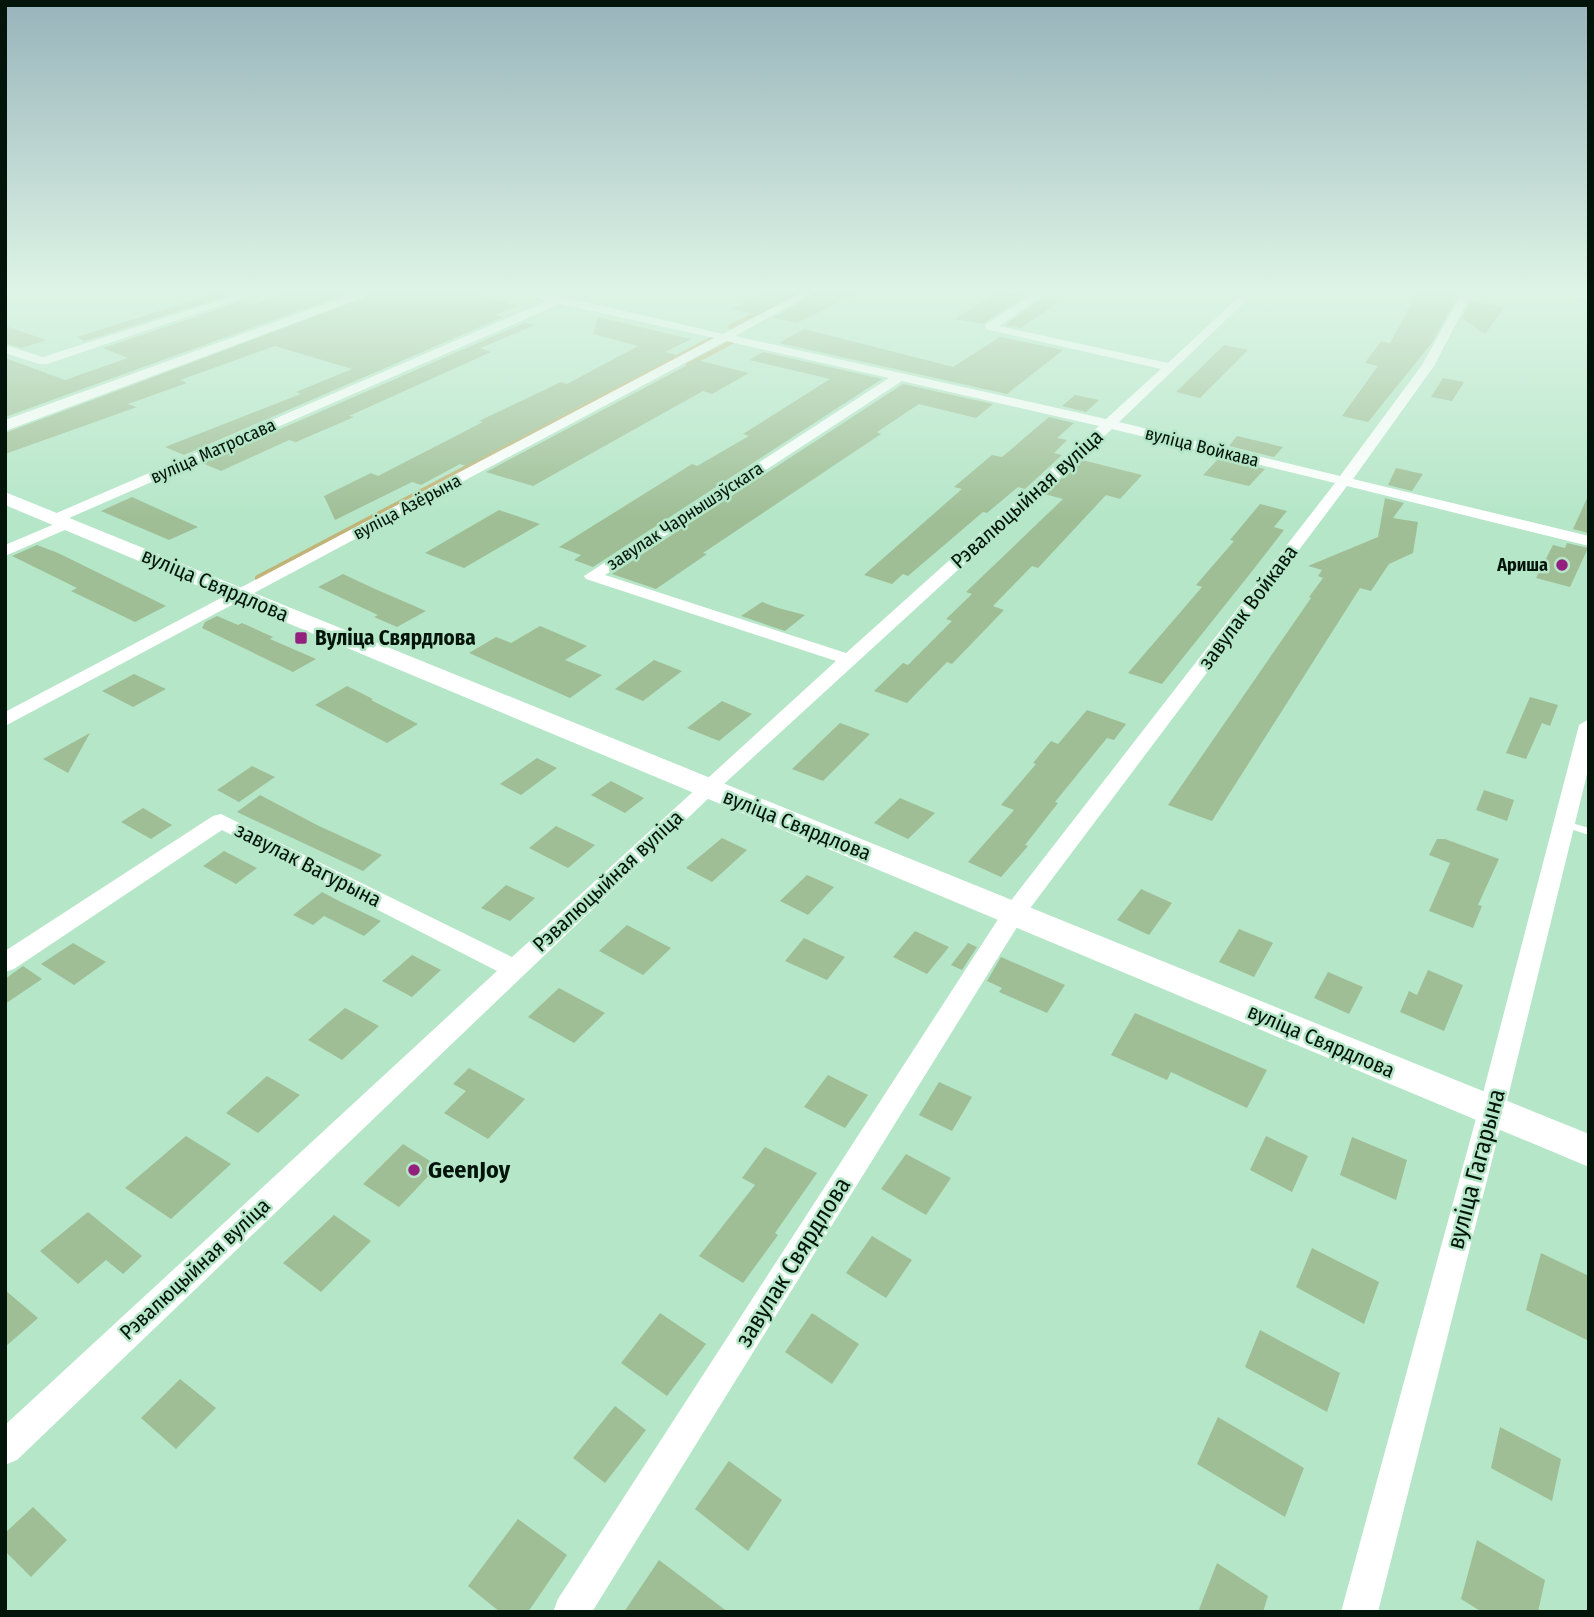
<svg xmlns="http://www.w3.org/2000/svg" width="1594" height="1617" font-family="'Fira Sans Condensed',sans-serif">
  <style>
    .lines { fill: none; stroke-linecap: round; stroke-linejoin: round }
    .stream-far1 { stroke: #c0b478; stroke-width: 4.5 }
    .stream { stroke: #c0b478; stroke-width: 6 }
    .building { fill: #9fbe95 }
    .service { fill: #fff; fill-rule: evenodd }
    .minor { fill: #fff; fill-rule: evenodd }
    .tertiary { fill: #fff; fill-rule: evenodd }
    .secondary { fill: #fff; fill-rule: evenodd }
    .poi-dot { fill: #94207d; stroke: #b5e6c8; stroke-width: 2.5 }
    .labels { text-anchor: middle; stroke-width: 5; stroke-linejoin: round; paint-order: stroke }
    .far-street-label { font-size: 18px; fill: #03140a; stroke: #b5e6c8 }
    .far-poi-label { font-size: 18px; font-weight: bold; fill: #03140a; stroke: #b5e6c8; text-anchor: end }
    .street-label { font-size: 21px; fill: #03140a; stroke: #b5e6c8 }
    .poi-label { font-size: 21px; font-weight: bold; fill: #03140a; stroke: #b5e6c8; text-anchor: start }
    .near-street-label { font-size: 24px; fill: #03140a; stroke: #b5e6c8 }
    .near-poi-label { font-size: 24px; font-weight: bold; fill: #03140a; stroke: #b5e6c8; text-anchor: start }
  </style>
  <rect width="100%" height="100%" fill="#b5e6c8"/>
  <g class="lines">
    <path class="stream-far1" d="M730 327 797 293
      M688 365 732 342
      M508 446 715 337"/>
    <path class="stream" d="M258 578 512 444"/>
  </g>
  <path class="building" d="M216 293 226 296 85 341 77 337Z
    M287 293H348L5 417V358L65 380 128 358 103 348 243 301 254 304Z
    M377 293H470L519 306 495 315 503 317 184 455 165 447 301 394 296 392 352 369 275 346 180 380 187 383 128 404 137 407 5 454V433Z
    M764 293H795L755 314 731 309Z
    M815 293H857L797 323 773 318Z
    M997 293 1026 295 983 324 955 319Z
    M1417 293H1449L1447 298 1456 299 1431 344 1368 422 1342 416 1378 366 1365 363 1381 341 1390 343Z
    M1043 298 1059 302 1021 328 1005 325Z
    M1471 301 1505 307 1485 334 1462 318Z
    M598 317 691 339 665 352 677 355 466 466 460 464 421 485 412 482 335 520 324 496 371 473 378 476 483 422 479 421 561 382 567 384 638 346 593 334Z
    M524 323 535 325 480 348 491 352 349 416 354 417 296 442 289 440 221 471 202 463Z
    M5 326 46 340 22 348 5 343Z
    M804 329 953 367 1000 337 1063 350 1007 394 779 343Z
    M1224 345 1248 350 1200 398 1176 392Z
    M763 352 882 379 593 567 574 560 581 555 559 547 692 464 697 466 749 436 743 434 830 379 749 360Z
    M697 360 749 373 712 394 703 391 533 486 486 472Z
    M1443 378 1464 382 1452 401 1431 397Z
    M903 384 993 404 976 418 919 404 877 432 881 434 703 553 707 554 656 589 612 574Z
    M1075 395 1099 400 1086 412 1062 406Z
    M1049 417 1074 423 1057 438 1067 440 1054 453 1062 455 1025 489 1018 487 987 513 983 512 908 576 903 574 892 584 864 575 962 489 954 487 992 455 1002 457Z
    M1237 436 1283 447 1274 457 1229 446Z
    M1219 458 1265 469 1249 486 1203 475Z
    M1082 460 1142 475 1120 499 1106 495 1038 568 1032 566 993 606 1004 610 952 664 947 662 907 703 874 691 903 663 908 665 952 621 946 619 972 594 966 592 1063 499 1044 494Z
    M1396 468 1423 474 1412 491 1388 485Z
    M1589 494V533L1573 529Z
    M132 497 198 527 169 540 101 511Z
    M1385 498 1404 503 1393 518 1418 522 1413 553 1389 564 1371 591 1360 588 1212 821 1168 805 1311 598 1309 597 1323 578 1318 576 1322 570 1308 566 1378 537Z
    M1260 504 1287 511 1274 527 1284 530 1253 570 1162 684 1128 673 1202 587 1196 585 1234 541 1230 540Z
    M499 510 540 524 464 568 425 553Z
    M1567 543 1588 548 1570 587 1536 578 1553 545 1565 548Z
    M37 545 58 553 166 606 135 622 71 591 77 588 12 556Z
    M343 574 375 589 426 611 397 627 374 617 378 615 318 587Z
    M762 602 778 608 805 615 785 631 741 616Z
    M217 616 238 625 242 623 273 637 270 639 316 659 293 672 202 628 205 622Z
    M540 626 587 646 565 660 602 675 570 698 469 653 496 637 511 643Z
    M654 660 682 671 643 701 615 689Z
    M134 674 166 689 133 707 102 691Z
    M347 686 373 699 371 700 418 724 387 743 315 705Z
    M1530 697 1558 705 1550 726 1542 723 1526 759 1506 753Z
    M722 701 752 714 719 741 687 728Z
    M1087 710 1126 724 1114 740 1107 738 1055 802 1058 803 1025 845 1028 846 1001 877 968 862 1014 810 1001 805 1036 764 1033 763 1051 741 1058 744Z
    M840 723 870 734 823 781 792 769Z
    M90 733 68 773 43 759Z
    M537 758 557 768 521 795 500 784Z
    M252 766 275 777 239 802 217 790Z
    M611 781 644 798 625 813 591 795Z
    M1484 790 1514 800 1507 821 1476 810Z
    M260 795 317 825 382 855 363 871 237 812Z
    M900 798 935 813 908 839 874 823Z
    M143 808 172 825 151 839 121 822Z
    M556 826 595 845 568 868 529 848Z
    M722 838 747 850 712 882 686 868Z
    M1437 839H1445L1499 859 1478 905 1482 906 1473 928 1429 911 1450 863 1429 855Z
    M224 851 257 868 236 884 203 866Z
    M807 875 834 887 808 915 780 901Z
    M506 885 535 898 510 921 481 908Z
    M1141 889 1172 903 1149 935 1117 920Z
    M322 892 341 902 381 921 364 936 324 916 313 925 293 915Z
    M627 925 671 948 643 975 599 951Z
    M1239 929 1273 943 1254 977 1219 962Z
    M915 931 949 947 927 974 893 957Z
    M804 938 845 957 827 980 785 961Z
    M73 943 106 962 74 985 41 964Z
    M968 943 977 947 962 970 951 965Z
    M412 955 441 970 412 997 382 981Z
    M1001 957 1065 985 1047 1013 999 992 1002 988 987 981Z
    M23 966 42 979 5 1004V979Z
    M1428 970 1463 985 1444 1031 1400 1012 1409 991 1417 995Z
    M1328 972 1363 987 1349 1014 1314 998Z
    M559 988 605 1013 574 1043 528 1017Z
    M345 1008 379 1026 342 1060 308 1040Z
    M1135 1013 1267 1070 1247 1108 1171 1072 1167 1080 1111 1055Z
    M469 1068 525 1099 488 1139 444 1113 466 1091 453 1084Z
    M828 1075 868 1095 845 1128 804 1107Z
    M267 1076 300 1095 258 1133 226 1113Z
    M939 1082 972 1097 952 1131 919 1115Z
    M186 1136 231 1164 171 1219 125 1188Z
    M1266 1136 1308 1156 1292 1192 1250 1170Z
    M1352 1137 1407 1160 1396 1200 1340 1175Z
    M403 1144 438 1166 399 1207 363 1184Z
    M765 1147 817 1173 775 1233 778 1235 743 1283 699 1256 755 1185 742 1178Z
    M906 1154 951 1178 926 1215 881 1189Z
    M88 1212 142 1256 123 1274 106 1260 78 1284 40 1251Z
    M334 1215 371 1241 321 1292 283 1263Z
    M872 1236 912 1260 886 1298 846 1273Z
    M1312 1248 1379 1282 1364 1324 1296 1287Z
    M1541 1253 1589 1276V1341L1526 1310Z
    M5 1290 38 1318 5 1347Z
    M660 1313 706 1344 667 1396 621 1363Z
    M812 1313 859 1344 832 1384 785 1352Z
    M1260 1330 1340 1373 1327 1412 1245 1367Z
    M180 1379 216 1408 176 1449 141 1418Z
    M615 1406 646 1430 605 1483 573 1458Z
    M1218 1417 1304 1468 1285 1517 1197 1464Z
    M1500 1427 1561 1459 1552 1501 1491 1468Z
    M729 1461 782 1500 748 1551 695 1509Z
    M33 1507 67 1540 31 1577 5 1551V1533Z
    M518 1519 567 1555 528 1612H500L468 1586Z
    M1477 1540 1545 1580 1538 1612H1482L1461 1599Z
    M659 1560 728 1612H624Z
    M1217 1563 1268 1596 1263 1612H1198Z"/>
  <g class="lines">
    <path class="service" d="M1565 821 1589 828V835L1561 826 1560 824 1561 822Z"/>
    <path class="minor" d="M242 293H257L47 364H39L5 353V345L43 357Z
      M522 293 561 296 723 334 800 293H813L735 336 1106 419 1161 369 985 329V325L1034 293H1046L999 326 1168 363 1243 293H1254L1119 422 1340 476 1422 365 1462 293H1472L1434 366 1353 479 1589 536V546L1347 486 1022 919 592 1612H553L558 1599 1006 907 1335 483 1112 429 713 794 17 1460 5 1465V1425L497 971 222 830 14 969 5 972V951L213 816 221 814 512 957 836 661 586 579 584 576 889 378 726 341 5 726V712L714 338 560 304 69 518 74 520 77 523 74 526 5 556V545L57 523 52 521 49 518 52 515 547 301ZM902 381 1099 426 846 653 605 575Z
      M1562 293H1589V299L1567 296Z
      M1589 719V766L1509 1093 1378 1612H1341L1483 1093 1579 725Z"/>
    <path class="tertiary" d="M355 293H374L5 431V420Z"/>
    <path class="secondary" d="M5 492 1589 1134V1167L5 505Z"/>
  </g>
  <linearGradient id="sky" x2="0" y2="1"><stop stop-color="#98b4bb"/><stop offset="0.56" stop-color="#def4e6"/><stop offset="1" stop-color="#def4e6" stop-opacity="0"/></linearGradient>
  <rect width="1594" height="519" fill="url(#sky)"/>
  <g class="poi-dot">
    <circle cx="1562" cy="565" r="7"/>
    <rect x="294" y="631" width="14" height="14" rx="3.5"/>
    <circle cx="414" cy="1170" r="7"/>
  </g>
  <g class="labels">
    <g class="far-street-label">
      <text transform="translate(1202 447) rotate(14)" y="6">вуліца Войкава</text>
      <text transform="translate(213 451) rotate(-24)" y="6">вуліца Матросава</text>
      <text transform="translate(407 507) rotate(-28)" y="6">вуліца Азёрына</text>
      <text transform="translate(685 516) rotate(-33)" y="6">завулак Чарнышэўскага</text>
    </g>
    <g class="far-poi-label">
      <text x="1548" y="571">Ариша</text>
    </g>
    <g class="street-label">
      <text transform="translate(1027 499) rotate(-42)" y="7">Рэвалюцыйная вуліца</text>
      <text transform="translate(215 585) rotate(23)" y="7">вуліца Свярдлова</text>
      <text transform="translate(1248 607) rotate(-53)" y="7">завулак Войкава</text>
      <text transform="translate(797 825) rotate(22)" y="7">вуліца Свярдлова</text>
      <text transform="translate(308 865) rotate(27)" y="7">завулак Вагурына</text>
      <text transform="translate(608 881) rotate(-43)" y="7">Рэвалюцыйная вуліца</text>
      <text transform="translate(1321 1041) rotate(23)" y="7">вуліца Свярдлова</text>
      <text transform="translate(195 1269) rotate(-43)" y="7">Рэвалюцыйная вуліца</text>
    </g>
    <g class="poi-label">
      <text x="315" y="645">Вуліца Свярдлова</text>
    </g>
    <g class="near-street-label">
      <text transform="translate(1476 1169) rotate(-75)" y="8">вуліца Гагарына</text>
      <text transform="translate(793 1262) rotate(-58)" y="8">завулак Свярдлова</text>
    </g>
    <g class="near-poi-label">
      <text x="428" y="1178">GeenJoy</text>
    </g>
  </g>
  <rect width="1594" height="1617" fill="none" stroke="#03140a" stroke-width="14"/>
</svg>
